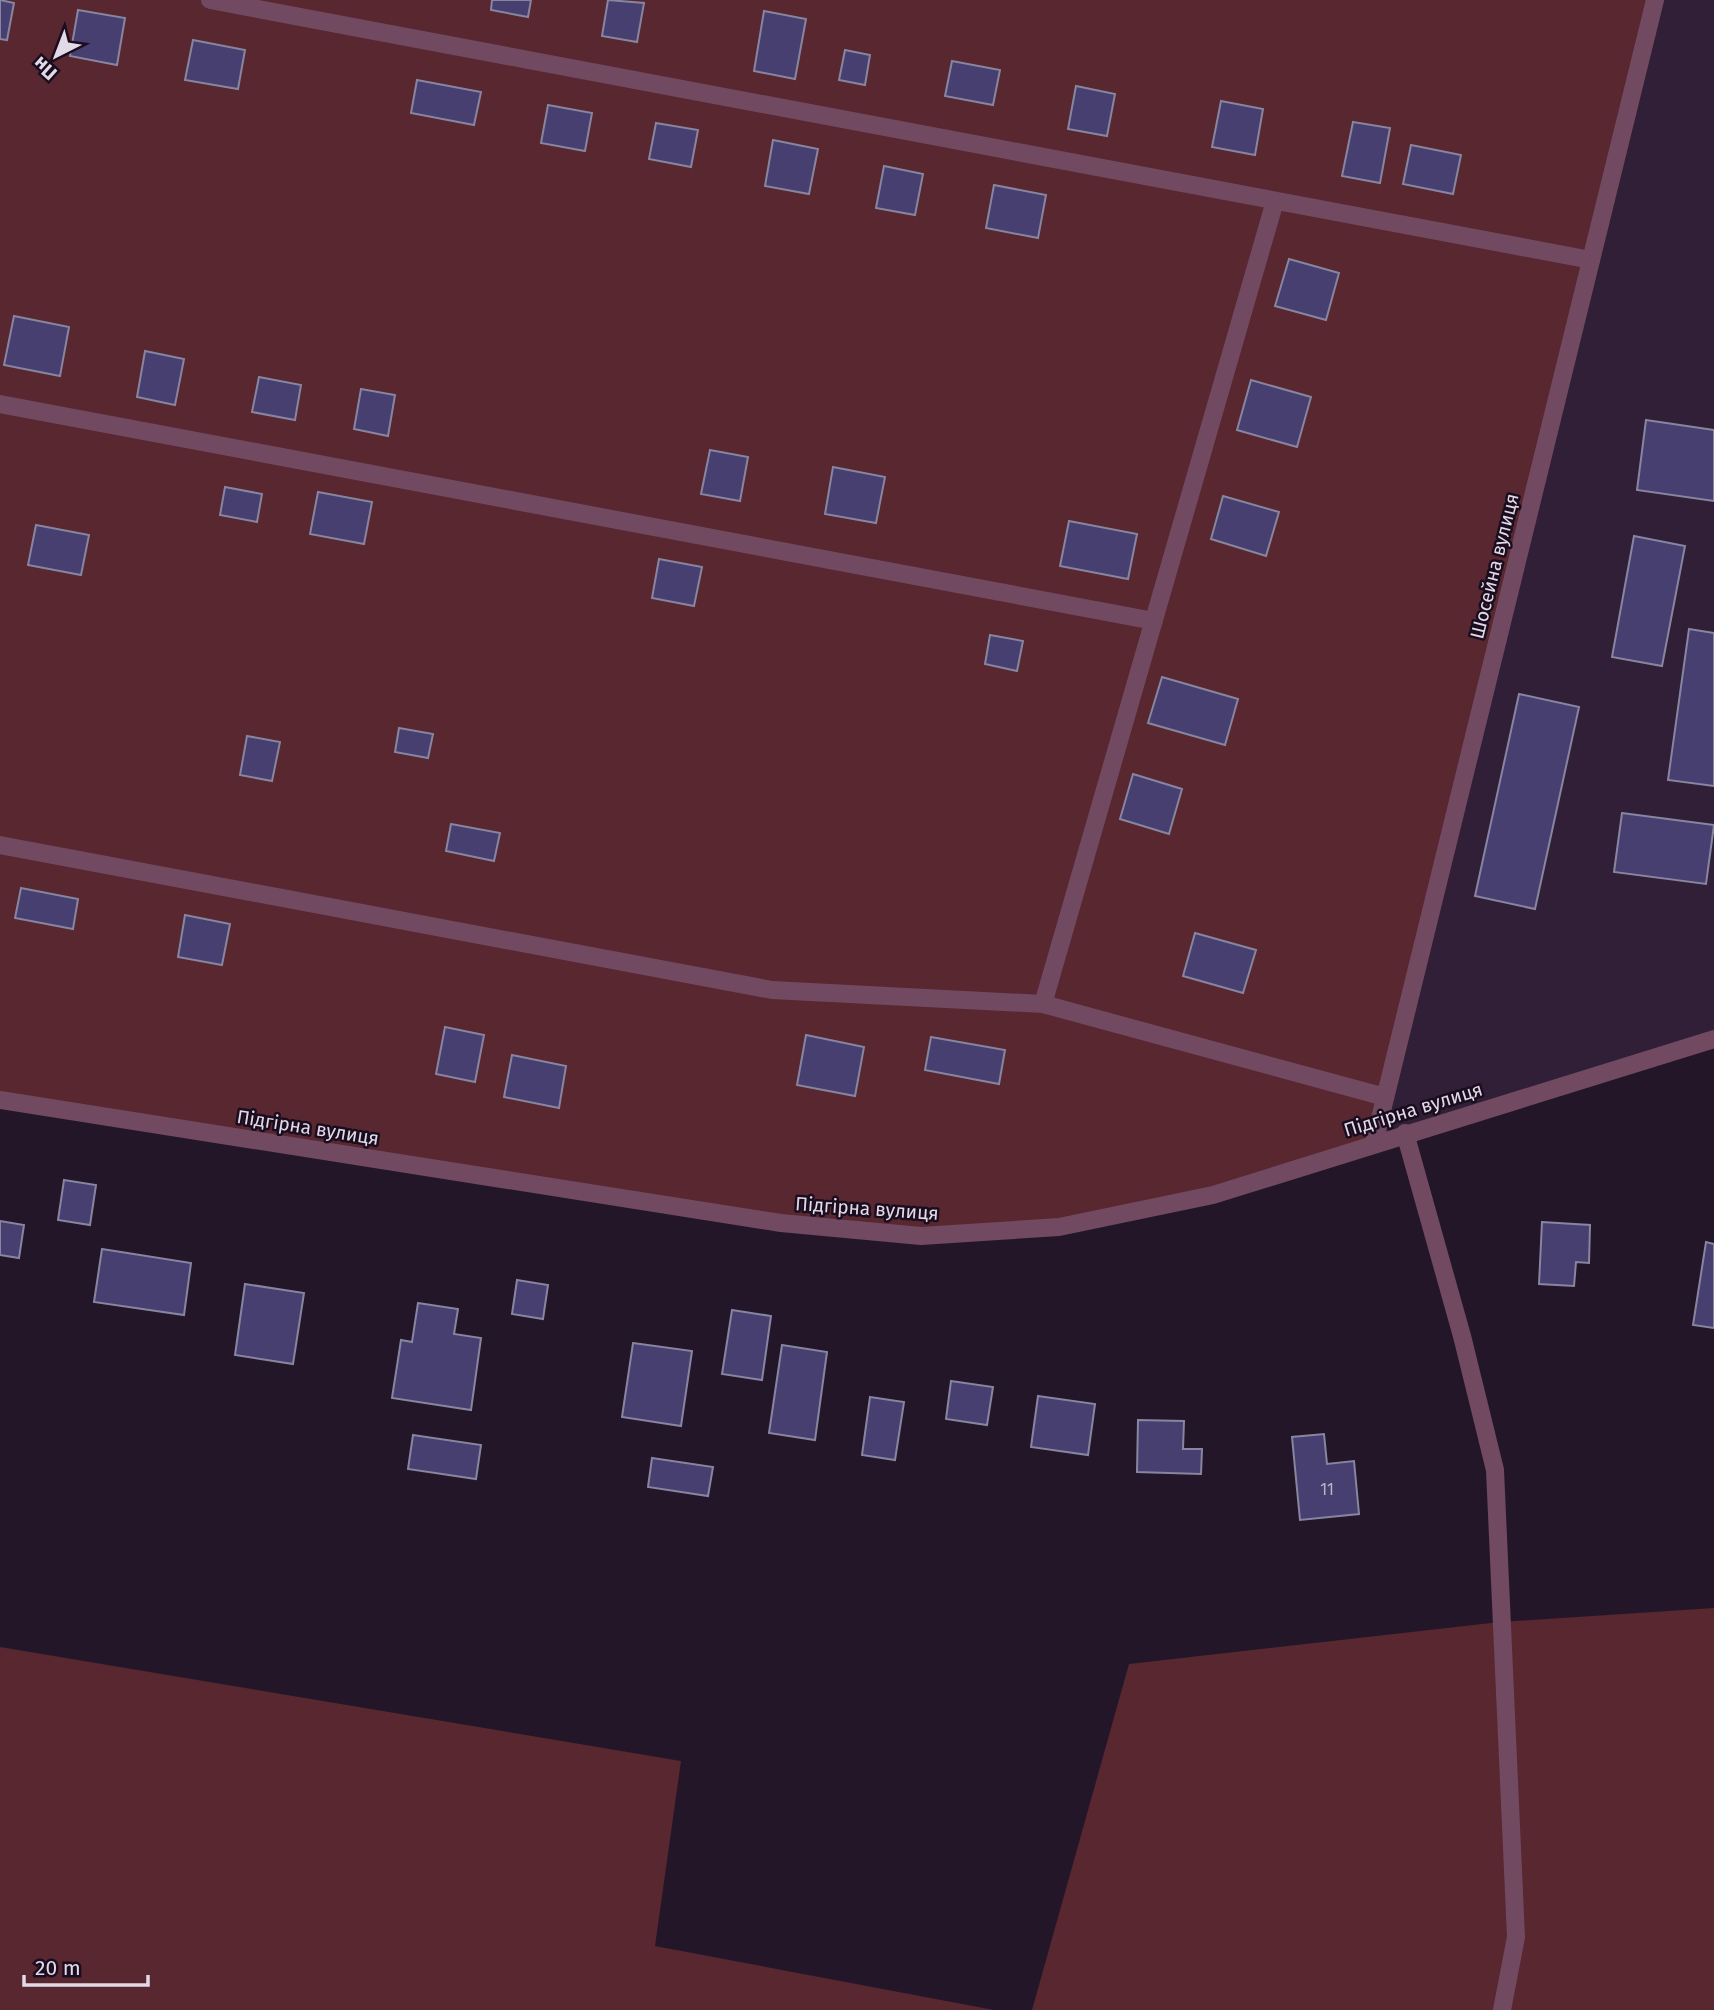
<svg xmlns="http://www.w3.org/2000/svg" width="1714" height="2010" font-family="'Fira Sans',sans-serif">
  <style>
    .built { fill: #301f37 }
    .green { fill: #58272f }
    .building { fill: #463f70; stroke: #8785a0; stroke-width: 2 }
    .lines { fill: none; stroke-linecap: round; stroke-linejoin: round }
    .service { stroke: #714960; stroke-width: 18 }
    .minor { stroke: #714960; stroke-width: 18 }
    .tertiary { stroke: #714960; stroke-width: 18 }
    .labels { text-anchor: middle; stroke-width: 5; stroke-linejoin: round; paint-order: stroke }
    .number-label { font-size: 16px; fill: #bcb3c9 }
    .street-label { font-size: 19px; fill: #e3dae7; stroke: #1a0d1f }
  </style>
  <rect width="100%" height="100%" fill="#241629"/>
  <path class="built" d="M1655 0H1714V1040L1374 1143Z"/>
  <path class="green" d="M0 0H1655L1374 1143 1213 1195 1059 1227 921 1236 0 1100Z
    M1714 1608V2010H1032L1129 1664 1500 1622Z
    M0 1647 681 1761 655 1946 994 2010H0Z"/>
  <path class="building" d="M0 0 14 3 7 40 0 39Z
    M492 0H531L528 17 491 10Z
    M608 0 644 3 637 42 602 36Z
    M78 10 125 18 117 65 70 56Z
    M764 11 806 19 795 79 754 71Z
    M193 40 245 50 238 89 185 80Z
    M845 50 870 55 865 85 839 80Z
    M952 61 1000 70 993 105 945 96Z
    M417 80 481 92 474 125 411 113Z
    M1076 86 1115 94 1107 136 1068 129Z
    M1221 101 1263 109 1255 155 1212 147Z
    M548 105 592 113 585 151 541 143Z
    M1353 122 1390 128 1380 183 1342 176Z
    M656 123 698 130 691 167 649 159Z
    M773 140 818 149 809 194 765 186Z
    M1411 145 1461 155 1453 194 1403 184Z
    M884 166 923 174 915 215 876 208Z
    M994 185 1046 195 1038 238 986 228Z
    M1289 259 1339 273 1326 320 1275 306Z
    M14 316 69 327 60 376 4 365Z
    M145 351 184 359 175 405 137 397Z
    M259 377 301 385 295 420 252 412Z
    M1251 380 1311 397 1297 447 1237 430Z
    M361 389 395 395 388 436 354 429Z
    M1646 420 1714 430V501L1637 490Z
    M710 450 748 457 740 501 701 494Z
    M833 467 885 477 876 523 825 514Z
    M225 487 262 494 257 522 220 515Z
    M318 492 372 502 364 544 310 534Z
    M1223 496 1279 512 1266 556 1211 539Z
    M1069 521 1137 534 1128 579 1060 566Z
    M36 525 89 535 81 575 28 565Z
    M1634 536 1685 546 1662 666 1612 657Z
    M659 559 702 567 694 606 652 598Z
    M1689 629 1714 633V786L1668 780Z
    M990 635 1023 641 1017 671 985 664Z
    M1162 677 1238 699 1225 745 1148 723Z
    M1519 694 1579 707 1535 909 1475 896Z
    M399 728 433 734 428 758 395 752Z
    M247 736 280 742 272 781 240 775Z
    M1133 774 1182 789 1169 834 1120 819Z
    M1622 813 1714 825 1706 884 1614 872Z
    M451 824 500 833 494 861 446 851Z
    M21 888 78 899 73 929 15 918Z
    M185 915 230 924 222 965 178 957Z
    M1195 933 1256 950 1243 993 1183 976Z
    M445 1027 484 1035 475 1082 436 1074Z
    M806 1035 864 1047 855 1096 797 1085Z
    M931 1037 1005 1050 999 1084 925 1070Z
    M512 1055 566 1066 559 1108 504 1097Z
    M64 1180 96 1185 90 1225 58 1220Z
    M0 1221 24 1225 19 1258 0 1255Z
    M1542 1222 1590 1225 1589 1263 1576 1262 1574 1286 1539 1284Z
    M1706 1242 1714 1244V1328L1693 1325Z
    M102 1249 191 1263 184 1315 94 1302Z
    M517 1280 548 1285 543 1319 512 1314Z
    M245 1284 304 1293 293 1364 235 1355Z
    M418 1303 458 1309 454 1334 481 1338 471 1410 392 1398 401 1340 412 1342Z
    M732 1310 771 1316 762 1380 722 1374Z
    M633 1343 692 1351 681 1426 622 1417Z
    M782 1345 827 1352 815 1440 769 1433Z
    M951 1381 993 1387 987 1425 946 1419Z
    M1038 1396 1095 1404 1088 1455 1031 1447Z
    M870 1397 904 1402 895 1460 862 1455Z
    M1138 1420 1184 1421 1183 1449H1202L1201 1474 1137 1472Z
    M1324 1434 1327 1464 1354 1461 1359 1514 1300 1520 1292 1437Z
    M413 1435 481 1445 476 1479 408 1469Z
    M652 1458 713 1467 708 1496 648 1487Z"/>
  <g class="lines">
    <path class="service" d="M210 0 1591 260
      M0 404 1154 621
      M0 845 772 990 1043 1004 1385 1097
      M1043 1004 1275 201
      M1405 1133 1462 1336 1495 1470 1516 1937 1502 2010"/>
    <path class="minor" d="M1374 1143 1655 0"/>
    <path class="tertiary" d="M0 1100 781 1223 921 1236 1059 1227 1213 1195 1714 1039"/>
  </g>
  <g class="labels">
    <g class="number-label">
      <text x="1327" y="1495">11</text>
    </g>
    <g class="street-label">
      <text transform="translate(1494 566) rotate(-76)" y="7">Шосейна вулиця</text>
      <text transform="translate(1413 1109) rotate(-17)" y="7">Підгірна вулиця</text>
      <text transform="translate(308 1127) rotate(9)" y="7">Підгірна вулиця</text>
      <text transform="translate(867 1208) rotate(4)" y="7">Підгірна вулиця</text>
    </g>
  </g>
  <g transform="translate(56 56) rotate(222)" stroke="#1a0d1f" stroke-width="5" paint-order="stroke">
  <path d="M0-5L12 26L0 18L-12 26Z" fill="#e3dae7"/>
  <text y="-10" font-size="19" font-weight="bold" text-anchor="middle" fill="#e3dae7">Пн</text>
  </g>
  <path d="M24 1975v10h124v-10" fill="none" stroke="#e3dae7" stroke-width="3.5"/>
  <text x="35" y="1975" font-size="21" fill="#e3dae7" stroke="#1a0d1f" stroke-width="5" paint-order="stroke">20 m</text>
</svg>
